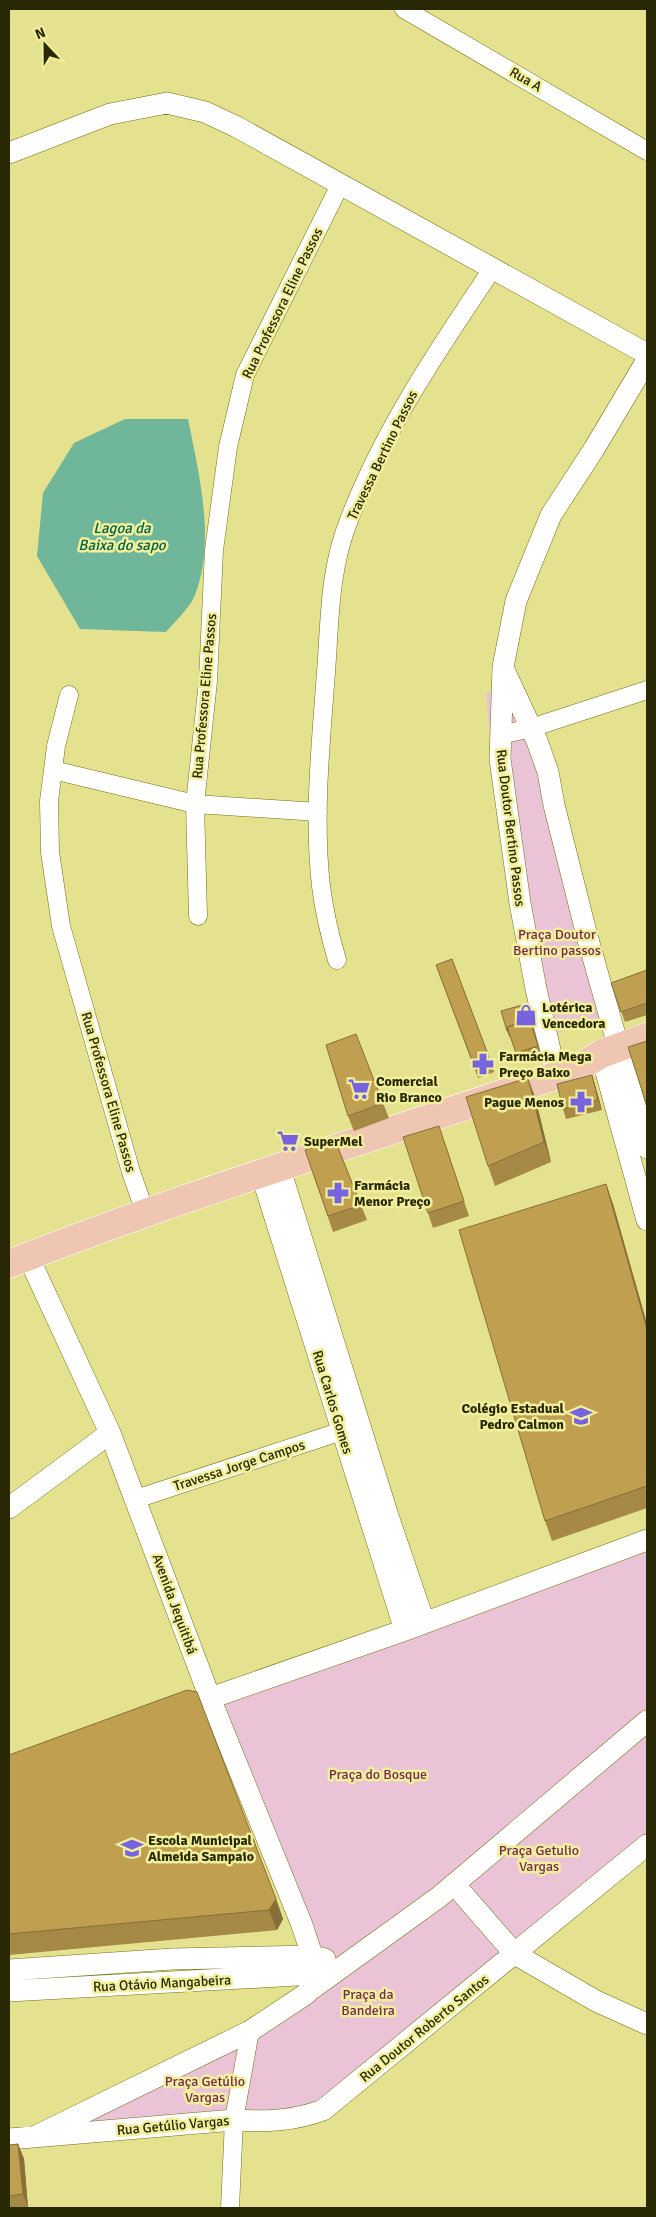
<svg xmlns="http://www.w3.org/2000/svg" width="656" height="2217" font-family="Signika,sans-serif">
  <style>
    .green { fill: #eac3d6 }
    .water { fill: #6fb69a }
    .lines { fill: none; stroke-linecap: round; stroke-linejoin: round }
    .minor-casing { stroke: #747017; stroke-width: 19 }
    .tertiary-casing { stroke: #747017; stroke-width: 22 }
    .primary-casing { stroke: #fff; stroke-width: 29 }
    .minor { stroke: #fff; stroke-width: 18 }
    .tertiary { stroke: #fff; stroke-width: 21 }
    .primary { stroke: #efc6b2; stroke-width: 28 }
    .wall { fill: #a58945 }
    .shaded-wall { fill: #866f38 }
    .building { fill: #c09f50; stroke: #866f38 }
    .labels { text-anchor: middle; stroke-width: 5; stroke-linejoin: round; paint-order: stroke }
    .street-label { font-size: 14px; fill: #292804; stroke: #f1ef9b }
    .park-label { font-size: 14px; fill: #732b55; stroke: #f1ef9b }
    .poi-label { font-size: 14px; font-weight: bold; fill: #292804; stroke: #f1ef9b; text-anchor: start }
    .water-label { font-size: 15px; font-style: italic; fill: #006248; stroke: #f1ef9b }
  </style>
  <rect width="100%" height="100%" fill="#e4e28e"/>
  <path class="green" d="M507 677 537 741 605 1019 550 1035 491 748 486 694Z
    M647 1539V1720L639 1727 647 1735V1843L331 2103 290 2119 236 2109 62 2124 313 1987 210 1698Z"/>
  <path class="water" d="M125 419H188C199 474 216 541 195 595 190 608 175 621 166 632L80 629 37 556 43 493 74 443Z"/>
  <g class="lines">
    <g class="minor-casing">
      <path id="minor" d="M404 9 647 151
        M500 735 531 728 647 690
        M53 770 56 746 69 695
        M198 916 195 804 318 812
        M337 960C330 936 324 911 321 886 313 817 321 741 326 672 330 619 329 570 349 520 384 429 439 348 493 268
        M145 1212 131 1172 61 926 50 852 49 801 53 770 195 804 208 681 214 550 228 447 245 375 340 185
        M136 1499 354 1427
        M230 2208 234 2120 250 2031"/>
    </g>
    <g class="tertiary-casing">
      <path id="tertiary" d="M9 153 110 114 167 103 205 112 237 127 647 354
        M505 672 537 741 548 772 554 805 587 936 647 1148
        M601 1054 647 1220
        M556 1076 536 989 520 903 500 759 503 667 516 601 551 515 594 449 647 360
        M279 1166 388 1516 424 1622
        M261 1173 405 1630
        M28 1256 110 1433 210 1698 302 1925C308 1946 325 1978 306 1994L250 2031 34 2137
        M9 1508 110 1433
        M199 1702 405 1630 647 1540
        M454 1884 515 1954 596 2001 647 2024
        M9 1970 172 1959 312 1956 325 1959
        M313 1988 439 1897 647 1721
        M9 1991 315 1974
        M9 2139 234 2120C265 2122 294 2121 323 2110L647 1845"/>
    </g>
    <g class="primary-casing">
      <path id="primary" d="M9 1264C196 1190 388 1134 578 1068L601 1054 647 1037"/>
    </g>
    <use href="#minor" class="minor"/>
    <use href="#tertiary" class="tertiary"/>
    <use href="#primary" class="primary"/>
  </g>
  <path class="wall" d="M452 959 494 1072 478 1078 436 965Z
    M647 970V1015L625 1022 611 983Z
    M528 1009 542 1056 520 1063 510 1036 509 1037 507 1031Z
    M592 1075 595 1085 602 1110 566 1119 563 1109Z
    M535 1097 551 1162 495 1186 488 1166Z
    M383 1103 389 1118 354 1131 348 1116Z
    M444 1141 469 1216 433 1228 428 1213Z
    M305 1150 361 1205 367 1220 333 1232Z
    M606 1184 613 1204 647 1324V1508L552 1541 545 1521Z
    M9 1755 276 1899 283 1919 277 1930 9 1955Z
    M18 2144 24 2159 28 2208H9V2145Z"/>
  <path class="shaded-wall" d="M592 1075 595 1085 602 1110 598 1100Z
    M528 1078 535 1097 551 1162 544 1142Z
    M606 1184 613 1204 647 1324V1329Z
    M276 1899 283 1919 277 1930 269 1910Z
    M18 2144 24 2159 28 2208 23 2194Z"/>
  <path class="building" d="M452 959 489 1057 473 1063 436 965Z
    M647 970V1003L621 1012 611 983Z
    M526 1004 531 1024 530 1020 507 1027 509 1031H507L501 1011Z
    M530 1020 538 1046 516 1053 507 1027Z
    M356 1034 383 1103 348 1116 326 1045Z
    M647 1041V1106L628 1047Z
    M592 1075 598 1100 563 1109 557 1084Z
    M528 1078 544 1142 488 1166 466 1097Z
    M439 1126 464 1201 428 1213 403 1137Z
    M335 1140 361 1205 328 1216 305 1150Z
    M606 1184 647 1329V1486L545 1521 459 1230Z
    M187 1690 197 1692 276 1899 269 1910 9 1934V1755Z
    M18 2144 23 2194 9 2196V2145Z"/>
  <defs>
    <g id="shop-bare" transform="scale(1.725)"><path d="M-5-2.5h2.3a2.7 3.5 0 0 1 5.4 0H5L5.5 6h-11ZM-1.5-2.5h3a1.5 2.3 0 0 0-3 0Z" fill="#7863de" stroke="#f1ef9b" stroke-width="2.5" paint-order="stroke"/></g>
    <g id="pharmacy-bare" transform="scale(1.725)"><path d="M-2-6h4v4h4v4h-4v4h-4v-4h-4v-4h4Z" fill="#7863de" stroke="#f1ef9b" stroke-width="2.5" paint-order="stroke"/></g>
    <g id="supermarket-bare" transform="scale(1.725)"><path d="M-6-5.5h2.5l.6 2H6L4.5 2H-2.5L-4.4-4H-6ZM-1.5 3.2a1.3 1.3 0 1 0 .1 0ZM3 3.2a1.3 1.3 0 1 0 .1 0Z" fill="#7863de" stroke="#f1ef9b" stroke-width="2.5" paint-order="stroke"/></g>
    <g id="school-bare" transform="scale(1.725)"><path d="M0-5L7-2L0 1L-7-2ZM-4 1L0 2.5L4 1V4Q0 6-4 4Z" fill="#7863de" stroke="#f1ef9b" stroke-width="2.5" paint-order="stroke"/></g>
  </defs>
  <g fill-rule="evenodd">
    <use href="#shop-bare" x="526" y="1015"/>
    <use href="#pharmacy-bare" x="483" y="1064"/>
    <use href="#supermarket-bare" x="359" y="1089"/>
    <use href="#pharmacy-bare" x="581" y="1102"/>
    <use href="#supermarket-bare" x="288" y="1141"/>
    <use href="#pharmacy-bare" x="338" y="1193"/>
    <use href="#school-bare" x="581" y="1416"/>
    <use href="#school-bare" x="132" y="1848"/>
  </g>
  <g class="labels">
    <g class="street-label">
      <text transform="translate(526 79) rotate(30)" y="5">Rua A</text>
      <text transform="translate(282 303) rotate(-64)" y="5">Rua Professora Eline Passos</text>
      <text transform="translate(382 455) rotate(-64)" y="5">Travessa Bertino Passos</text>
      <text transform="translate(204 696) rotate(-85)" y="5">Rua Professora Eline Passos</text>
      <text transform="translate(511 828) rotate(83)" y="5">Rua Doutor Bertino Passos</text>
      <text transform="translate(109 1092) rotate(74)" y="5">Rua Professora Eline Passos</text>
      <text transform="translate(333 1402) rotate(73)" y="5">Rua Carlos Gomes</text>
      <text transform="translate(239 1465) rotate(-18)" y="5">Travessa Jorge Campos</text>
      <text transform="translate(175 1604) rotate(70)" y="5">Avenida Jequitibá</text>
      <text transform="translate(162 1983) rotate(-3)" y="5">Rua Otávio Mangabeira</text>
      <text transform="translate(424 2028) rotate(-39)" y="5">Rua Doutor Roberto Santos</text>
      <text transform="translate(173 2125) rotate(-5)" y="5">Rua Getúlio Vargas</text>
    </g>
    <g class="park-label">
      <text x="557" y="939">Praça Doutor<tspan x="557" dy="16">Bertino passos</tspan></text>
      <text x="378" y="1779">Praça do Bosque</text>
      <text x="539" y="1855">Praça Getulio<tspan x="539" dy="16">Vargas</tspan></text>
      <text x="368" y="1999">Praça da<tspan x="368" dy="16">Bandeira</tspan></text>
      <text x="205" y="2086">Praça Getúlio<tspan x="205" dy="16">Vargas</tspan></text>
    </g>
    <g class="poi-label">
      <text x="542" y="1012">Lotérica<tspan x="542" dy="16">Vencedora</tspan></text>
      <text x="499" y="1061">Farmácia Mega<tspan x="499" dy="16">Preço Baixo</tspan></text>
      <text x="376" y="1086">Comercial<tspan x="376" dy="16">Rio Branco</tspan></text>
      <text x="564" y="1107" text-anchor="end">Pague Menos</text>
      <text x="304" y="1146">SuperMel</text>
      <text x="354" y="1190">Farmácia<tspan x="354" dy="16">Menor Preço</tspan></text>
      <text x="564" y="1413" text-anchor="end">Colégio Estadual<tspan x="564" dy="16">Pedro Calmon</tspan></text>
      <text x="148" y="1845">Escola Municipal<tspan x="148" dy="16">Almeida Sampaio</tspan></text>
    </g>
    <g class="water-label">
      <text x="122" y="533">Lagoa da<tspan x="122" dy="17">Baixa do sapo</tspan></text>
    </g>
  </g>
  <rect width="656" height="2217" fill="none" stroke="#292804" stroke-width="20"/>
  <g transform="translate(45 45) rotate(338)" stroke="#f1ef9b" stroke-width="4" paint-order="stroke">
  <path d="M0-4L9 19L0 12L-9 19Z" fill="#292804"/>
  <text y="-8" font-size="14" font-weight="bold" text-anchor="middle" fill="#292804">N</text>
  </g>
</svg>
